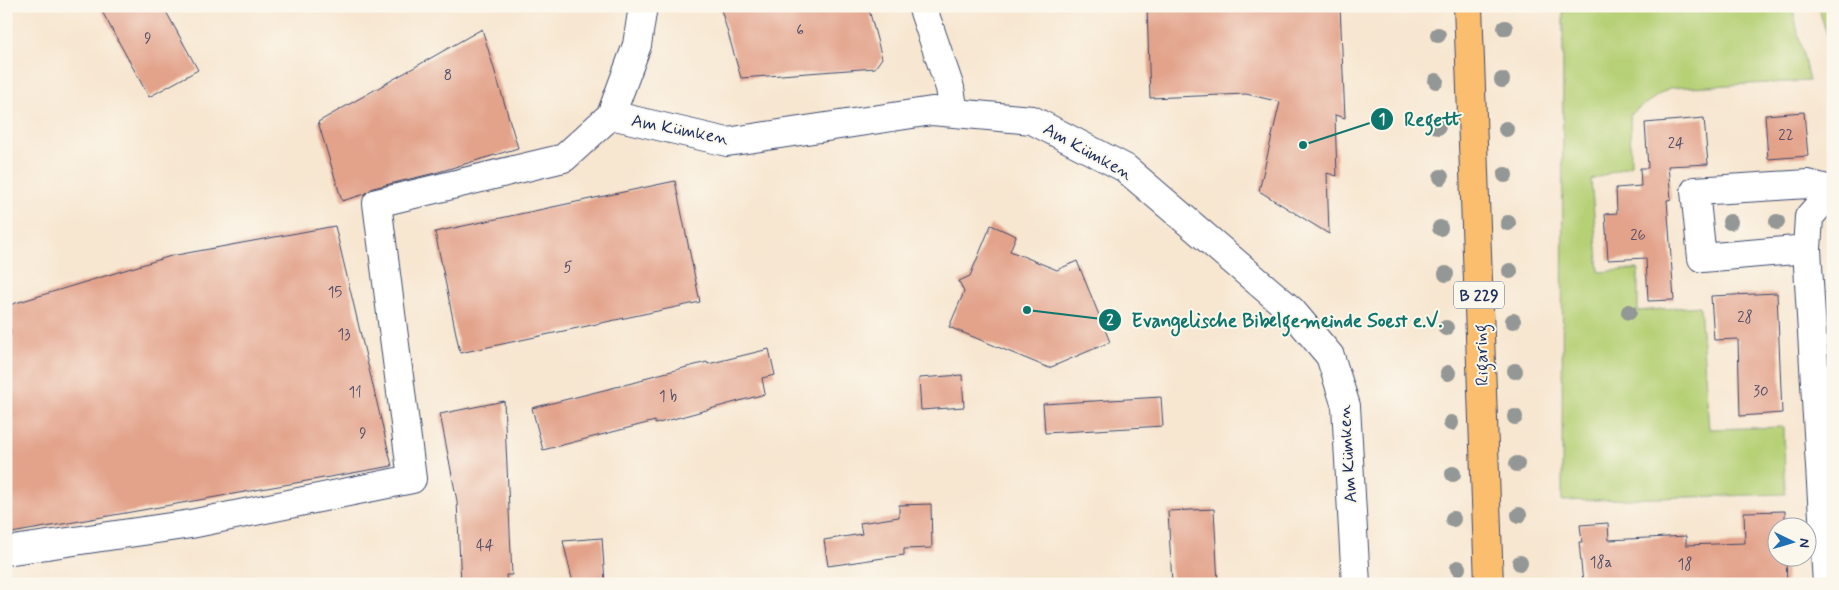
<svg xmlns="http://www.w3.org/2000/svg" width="1839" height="590" font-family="Mynerve,sans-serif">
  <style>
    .green { fill: #b6d076; stroke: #68806a }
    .building { fill: #e3a38b }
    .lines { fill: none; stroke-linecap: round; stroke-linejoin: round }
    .minor-casing { stroke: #3c4a6f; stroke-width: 30 }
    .major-casing { stroke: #3c4a6f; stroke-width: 30 }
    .minor { stroke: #fff; stroke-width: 28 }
    .major { stroke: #fbbe6e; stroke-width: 28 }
    .tree { fill: #939795 }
    .labels { text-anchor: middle; stroke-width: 4; stroke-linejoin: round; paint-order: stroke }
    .number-label { font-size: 15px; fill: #4d4c69 }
    .shield { fill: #fbf7ec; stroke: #5e6b89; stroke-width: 1 }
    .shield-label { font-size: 16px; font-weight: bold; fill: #1b2f5e }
    .street-label { font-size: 18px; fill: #1b2f5e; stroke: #fbf7ec }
    .leader { fill: none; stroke: #0f766e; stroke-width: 2 }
    .callout-dot { fill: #0f766e; stroke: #fbf7ec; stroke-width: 2 }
    .mark-label { font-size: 15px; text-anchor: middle; font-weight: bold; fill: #fff }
    .callout-label { font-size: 19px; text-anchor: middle; font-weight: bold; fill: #0f766e; stroke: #fbf7ec; stroke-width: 4; stroke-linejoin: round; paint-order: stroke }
  </style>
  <rect width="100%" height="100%" fill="#fbf7ec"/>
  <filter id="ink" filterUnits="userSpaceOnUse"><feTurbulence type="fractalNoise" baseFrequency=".02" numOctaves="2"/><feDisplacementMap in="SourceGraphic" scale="10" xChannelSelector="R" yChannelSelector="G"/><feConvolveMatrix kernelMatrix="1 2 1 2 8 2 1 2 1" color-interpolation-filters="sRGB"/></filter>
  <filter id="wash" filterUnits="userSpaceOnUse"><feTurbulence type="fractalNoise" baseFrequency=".0096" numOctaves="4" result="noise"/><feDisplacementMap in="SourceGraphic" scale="20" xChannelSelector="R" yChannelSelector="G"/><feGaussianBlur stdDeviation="1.12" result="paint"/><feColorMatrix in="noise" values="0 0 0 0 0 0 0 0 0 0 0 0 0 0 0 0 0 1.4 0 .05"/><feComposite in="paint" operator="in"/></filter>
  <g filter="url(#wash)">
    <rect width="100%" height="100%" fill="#f7e6d0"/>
    <path class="green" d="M1563 6H1792L1809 81 1669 88 1630 114 1631 165 1591 180 1599 272 1638 269V311L1700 306 1709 429 1784 427 1785 494 1562 501Z
      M1818 6H1833V55Z"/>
    <g id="blocks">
      <path class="building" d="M99 6H163L198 70 149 97Z
        M720 6H868L882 58 875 68 741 78Z
        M1147 6H1340L1345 118 1335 115 1337 176 1327 173 1329 234 1259 191 1280 102 1246 94 1150 98Z
        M482 29 518 148 435 173 373 188 365 194 342 201 318 122Z
        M1804 112 1808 156 1768 159 1765 115Z
        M1704 118 1708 164 1668 166 1671 199 1667 200 1674 300 1648 301 1646 258 1608 260 1605 214 1617 213 1616 188 1641 186 1640 168H1648L1645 123Z
        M675 181 700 302 460 353 435 232Z
        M991 225 1016 236 1010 251 1057 270 1077 261 1110 342 1049 368 949 327 964 292 959 281 970 276Z
        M335 226 392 466 6 534V335L11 334 6 306 171 256Z
        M1777 293 1782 413 1740 416 1738 339 1714 340 1711 296Z
        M769 349 775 375 762 378 765 394 655 424V421L543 450 532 408 644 380V378L707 362 708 364Z
        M962 375 964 407 921 410 919 378Z
        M1161 397 1163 426 1045 433 1043 404Z
        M504 401 512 575H506L507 584H461L457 501 440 414Z
        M931 504 932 548 904 549V555L828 566 824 540 862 534 860 523 899 517V505Z
        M1214 509 1218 584H1172L1168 511Z
        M1785 511V528H1776V558H1786L1787 584H1583L1579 542H1582L1580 525 1608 523 1609 540 1686 536V545L1745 543 1744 512Z
        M602 538 605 582 573 583 563 541Z"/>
    </g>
  </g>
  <g filter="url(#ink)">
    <use href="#blocks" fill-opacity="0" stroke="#3c4a6f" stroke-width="1"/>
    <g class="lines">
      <g class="minor-casing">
        <path id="minor" d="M922 6 950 88 954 113
          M611 115 727 142 932 111 1032 120 1125 168 1292 311 1330 356 1346 406 1356 584
          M1807 249 1702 258 1695 191 1808 184 1831 190
          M6 551 191 524 412 479 377 203 564 158 611 115 637 45 643 6
          M1827 584 1807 249 1809 217 1833 190"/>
      </g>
      <g class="major-casing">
        <path id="major" d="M1468 6 1489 584"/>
      </g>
      <use href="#minor" class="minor"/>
      <use href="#major" class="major"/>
    </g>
    <g class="tree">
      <circle cx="1505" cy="28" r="8"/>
      <circle cx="1438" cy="35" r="8"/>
      <circle cx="1502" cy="80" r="8"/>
      <circle cx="1436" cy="81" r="8"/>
      <circle cx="1438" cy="127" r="8"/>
      <circle cx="1506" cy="129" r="8"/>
      <circle cx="1505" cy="175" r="8"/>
      <circle cx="1441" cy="177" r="8"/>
      <circle cx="1730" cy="222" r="8"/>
      <circle cx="1777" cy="222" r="8"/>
      <circle cx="1508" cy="223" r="8"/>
      <circle cx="1440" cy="228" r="8"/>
      <circle cx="1510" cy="271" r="8"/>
      <circle cx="1446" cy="274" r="8"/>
      <circle cx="1629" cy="312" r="8"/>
      <circle cx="1513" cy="321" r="8"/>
      <circle cx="1446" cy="328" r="8"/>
      <circle cx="1515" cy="371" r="8"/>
      <circle cx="1448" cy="373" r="8"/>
      <circle cx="1515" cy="417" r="8"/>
      <circle cx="1451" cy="423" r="8"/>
      <circle cx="1517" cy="464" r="8"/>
      <circle cx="1453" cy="474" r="8"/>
      <circle cx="1519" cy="515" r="8"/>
      <circle cx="1453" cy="519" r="8"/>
      <circle cx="1520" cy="563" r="8"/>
      <circle cx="1458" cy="568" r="8"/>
    </g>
  </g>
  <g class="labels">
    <g class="number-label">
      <text x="800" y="35">6</text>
      <text x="148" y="43">9</text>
      <text x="448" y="80">8</text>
      <text x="1786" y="140">22</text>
      <text x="1676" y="148">24</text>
      <text x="1638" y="240">26</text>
      <text x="568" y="272">5</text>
      <text x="335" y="297">15</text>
      <text x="1745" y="322">28</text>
      <text x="344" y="339">13</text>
      <text x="1761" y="396">30</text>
      <text x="355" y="397">11</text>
      <text x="668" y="401">1 b</text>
      <text x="363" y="438">9</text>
      <text x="485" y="550">44</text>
      <text x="1601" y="567">18a</text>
      <text x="1685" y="569">18</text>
    </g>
    <rect class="shield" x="1454" y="281.5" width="50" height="27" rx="4"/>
    <g class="shield-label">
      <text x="1479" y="301">B 229</text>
    </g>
    <g class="street-label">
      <text transform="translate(680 129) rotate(11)" y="6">Am Kümken</text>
      <text transform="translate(1088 151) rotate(29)" y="6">Am Kümken</text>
      <text transform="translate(1481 355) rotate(-92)" y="6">Rigaring</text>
      <text transform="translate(1347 454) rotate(-94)" y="6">Am Kümken</text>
    </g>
  </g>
  <path class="leader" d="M1303 145L1382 119M1027 310L1110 320"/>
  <g class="callout-dot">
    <circle cx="1303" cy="145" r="5"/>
    <circle cx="1027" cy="310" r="5"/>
    <circle cx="1382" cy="119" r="12"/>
    <circle cx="1110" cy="320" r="12"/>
  </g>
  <g class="mark-label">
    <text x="1382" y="124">1</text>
    <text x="1110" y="325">2</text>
  </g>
  <g class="callout-label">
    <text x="1433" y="126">Regett</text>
    <text x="1287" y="327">Evangelische Bibelgemeinde Soest e.V.</text>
  </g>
  <rect width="1839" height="590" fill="none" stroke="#fbf7ec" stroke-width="25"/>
  <g transform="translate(1792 542) rotate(95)"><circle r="24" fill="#fbf7ec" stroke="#a1a7b3"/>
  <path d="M0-4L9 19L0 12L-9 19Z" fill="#1f6fb2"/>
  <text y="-8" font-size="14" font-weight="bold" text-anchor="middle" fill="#1b2f5e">N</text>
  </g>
</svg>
